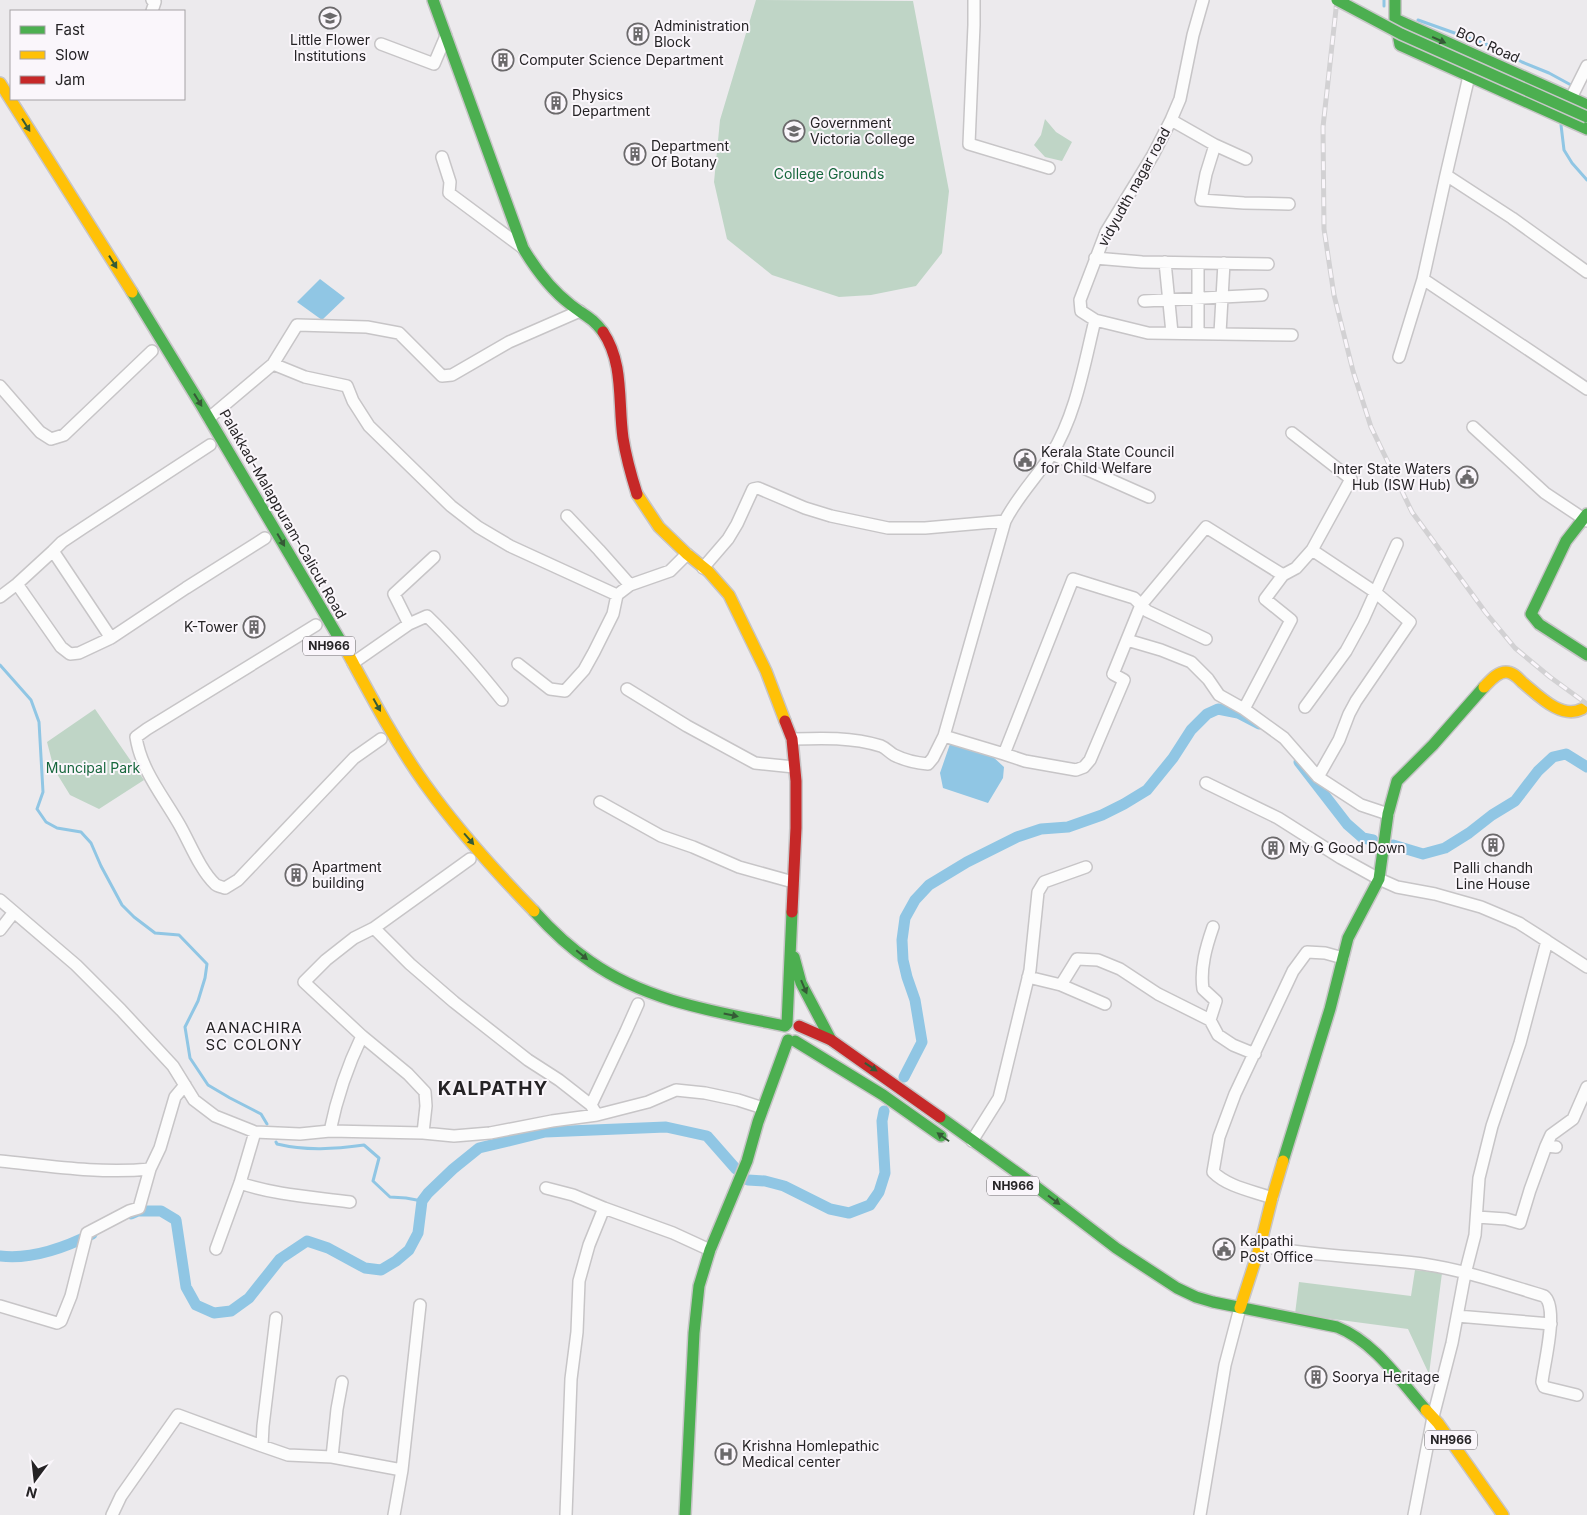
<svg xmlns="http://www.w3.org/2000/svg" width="1587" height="1515" font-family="Inter,sans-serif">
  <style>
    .green { fill: #bfd5c6 }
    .water { fill: #90c6e4 }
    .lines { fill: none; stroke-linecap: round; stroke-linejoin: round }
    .stream { stroke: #90c6e4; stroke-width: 3 }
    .canal { stroke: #90c6e4; stroke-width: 11 }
    .street-casing { stroke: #c7c5c7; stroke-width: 14 }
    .fast-casing { stroke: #c7c5c7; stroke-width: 14 }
    .slow-casing { stroke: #c7c5c7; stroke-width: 14 }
    .jam-casing { stroke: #c7c5c7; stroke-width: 14 }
    .street { stroke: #fcfcfc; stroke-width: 11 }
    .fast { stroke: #4caf50; stroke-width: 11 }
    .slow { stroke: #ffc107; stroke-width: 11 }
    .jam { stroke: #c62828; stroke-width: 11 }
    .rail-casing { stroke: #d2d1d3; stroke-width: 5 }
    .rail { stroke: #faf6fb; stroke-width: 3; stroke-dasharray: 9; stroke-linecap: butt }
    .fast-bridge-casing { stroke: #c8c8c9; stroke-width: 14; stroke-linecap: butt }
    .fast-bridge { stroke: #4caf50; stroke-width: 11 }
    .oneway { fill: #355b36 }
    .labels { text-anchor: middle; stroke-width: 4; stroke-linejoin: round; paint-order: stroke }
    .shield { fill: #faf6fb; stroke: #656265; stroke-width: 1 }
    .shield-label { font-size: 12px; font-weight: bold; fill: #252325 }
    .poi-label { font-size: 14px; fill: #252325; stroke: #faf6fb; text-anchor: start }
    .street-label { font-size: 14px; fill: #252325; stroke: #faf6fb }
    .park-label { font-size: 14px; fill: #17673d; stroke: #faf6fb }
    .neighbourhood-label { font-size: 15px; letter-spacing: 1px; fill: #252325; stroke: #faf6fb }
    .district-label { font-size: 19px; font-weight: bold; letter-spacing: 1px; fill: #252325; stroke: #faf6fb }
  </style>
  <rect width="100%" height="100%" fill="#eceaed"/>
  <path class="green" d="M756 0 913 1 949 191 942 253 916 286 871 295 839 297 772 275 727 239 714 182 720 120Z
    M1045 119 1056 132 1072 142 1062 161 1045 157 1034 145 1041 135Z
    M95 709 144 780 99 809 70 795 54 769 47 742Z
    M1415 1270 1442 1273 1429 1374 1408 1329 1295 1314 1299 1282 1411 1296Z"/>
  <path class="water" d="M320 279 345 298 322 320 297 302Z
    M950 744 991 755 1004 767 1003 778 988 803 943 788 940 773Z"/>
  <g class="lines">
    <path class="stream" d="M1384 0V6
      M1418 20 1494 47 1522 62 1549 73 1571 85V87
      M1561 125 1564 150 1572 163 1587 180
      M0 665 31 700 39 722 43 792 37 809 46 822 57 828 81 832 91 843 101 866 122 905 134 917 155 933 179 935 207 964 205 978 198 1001 185 1027 190 1058 208 1085 230 1098 261 1114 267 1124
      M276 1142 277 1144C306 1151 335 1149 364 1145L379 1158 373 1181 390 1197 406 1198 422 1201"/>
    <path class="canal" d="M1299 762 1347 824 1363 838 1373 840
      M1393 845 1423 854 1445 848 1469 833 1492 815 1515 801 1538 771 1553 757 1566 754 1587 767
      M904 1077 922 1042 915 1000 907 977 903 960 902 940 905 918 915 900 929 885 967 862 1017 837 1041 829 1068 827 1102 815 1124 804 1147 790 1173 758 1191 730 1207 714 1218 709 1238 713 1259 724
      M748 1180 765 1181 784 1186 830 1209 849 1213 870 1205 879 1192 885 1173 882 1121 884 1111
      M131 1214 138 1211H161L176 1220 186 1287 196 1305 214 1313 231 1311 249 1298 280 1259 307 1241 328 1248 365 1268 381 1270 396 1261 409 1250 418 1233 422 1201 428 1193 453 1169 479 1148 545 1132 666 1127 707 1136 736 1169
      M0 1256C32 1260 64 1248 92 1234"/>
    <g class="street-casing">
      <path id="street" d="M974 0V25L969 144 1049 168
        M1203 0 1193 35 1180 99 1171 120 1153 155 1106 232 1080 300 1081 311 1095 320 1148 333 1292 335
        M152 11 155 2 152 0
        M381 44 434 64 446 36
        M1571 98 1587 66
        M1171 120 1215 145 1246 159
        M1215 145 1206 174 1201 200 1244 203 1289 204
        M442 157 450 182 449 193 523 248
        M1446 175 1469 76
        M1095 258 1142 262 1268 264
        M1165 262 1172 333
        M1587 272 1512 218 1446 175 1423 279 1587 389
        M1144 301 1262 295
        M1198 333V263
        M1220 333 1224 263
        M1399 357 1423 279
        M273 364 297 325 367 327 399 333 442 376 452 375 509 342 580 311
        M0 386 40 432 51 439 64 435 152 351
        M209 418 273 364 305 377 347 386 353 401 369 426 451 506 478 527 510 546 617 595
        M1473 427 1545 493 1587 521
        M1292 433 1351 479 1312 550 1375 592 1410 622 1356 701 1349 714 1339 740 1318 777
        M210 445 83 528 62 542 53 551 111 638 186 588 265 538
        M1052 454 1149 497
        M567 516 599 550 630 585
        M703 568 728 539 737 524 753 489 758 488 805 508 831 516 888 528H925L1005 521
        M1283 575 1296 568 1312 550
        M17 584 61 647 70 654 79 653 111 638
        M0 597 17 584 53 551
        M409 624 427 616C454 642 478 670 502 700
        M316 625 147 729 136 737C141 770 163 796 179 824 189 841 200 870 215 884 217 886 222 887 225 888L238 880 354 758 381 739
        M1127 640 1161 650 1191 662 1208 679 1219 695 1244 709 1284 738 1318 777 1361 805 1388 814
        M353 663 409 624 394 594 434 557
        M518 664 550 689 565 691 584 670 594 652 613 614 617 595 630 585 670 571 687 554
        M627 689 687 726 755 763 794 767
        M1305 707 1346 651 1363 620 1397 544
        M944 736 1004 754 1073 579 1134 598 1147 611 1206 639
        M792 739C822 738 852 737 881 746 886 748 889 752 894 755 904 760 916 763 928 764L933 758 944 736 1005 521C1017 497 1036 478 1051 455 1076 415 1084 365 1095 320
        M1004 754 1025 761 1076 770 1084 767 1090 760 1124 680 1113 674 1141 605 1206 527 1283 575 1265 599 1291 620 1244 709
        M1206 783 1278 818 1341 858 1379 879 1397 887 1435 894 1481 907 1519 923 1547 941 1520 1043 1492 1126 1479 1178 1475 1235 1465 1274 1452 1343 1433 1417 1414 1515
        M600 802 661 836 693 847 739 867 793 882
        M0 900 76 965 121 1010 173 1066 194 1100 215 1116 255 1132 300 1134 330 1131 423 1133 454 1136 490 1133 552 1121 597 1115 648 1102 676 1090 705 1093 738 1100 763 1108
        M1213 927C1206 947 1200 968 1203 989L1216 1001 1210 1020 1218 1035 1233 1045 1255 1054
        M374 928 410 964 454 1002 528 1060 559 1080 591 1105 597 1115
        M0 930 14 912
        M1547 941 1587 967
        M1028 977 1061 985 1077 959 1098 960 1120 969 1158 994 1210 1020
        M1061 985 1105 1004
        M591 1105 626 1031 638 1004
        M330 1131C337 1097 347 1067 362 1036
        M423 1133 426 1106 425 1092 408 1074 362 1036 304 982 326 960 354 938 374 928 470 859
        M972 1141 999 1098 1030 970 1038 892 1044 882 1086 867
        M1546 1146 1551 1135 1573 1119 1587 1087
        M0 1161C50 1166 100 1174 150 1169L160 1148 175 1097 185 1085
        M240 1183C275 1195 313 1197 350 1202
        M546 1188 573 1195 604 1208
        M1272 1198C1253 1191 1228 1187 1213 1172L1219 1137 1235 1094 1293 971 1307 952 1325 953 1343 958
        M1477 1217 1506 1219 1520 1223 1530 1190 1546 1146 1556 1147
        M1260 1246C1314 1256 1369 1257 1423 1264 1464 1270 1504 1284 1544 1296 1559 1307 1544 1364 1542 1382L1544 1387 1577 1395
        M216 1249 240 1183 255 1132
        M0 1306 57 1323 61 1321 71 1296 87 1233 129 1211 139 1208 150 1169
        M1457 1316 1551 1324
        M276 1318 263 1426 262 1446 288 1455 332 1457 402 1470
        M332 1457 337 1409 342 1382
        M112 1515 121 1496 178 1415 262 1446
        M394 1515 402 1470 420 1305
        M566 1515 571 1379 577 1332 579 1281 589 1245 604 1208 673 1233 710 1250
        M1200 1515 1225 1365 1240 1308"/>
    </g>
    <g class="fast-casing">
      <path id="fast" d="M433 0 523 248C536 270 550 289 571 305 585 316 592 317 603 332
        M1395 0V19L1400 45 1587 129
        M1395 19 1587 105
        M132 292 201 405 346 650
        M1587 514 1566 541 1531 614 1539 624 1587 655
        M534 911C551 930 570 948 591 962 648 1002 718 1012 785 1026
        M794 957 801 983 831 1040
        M787 1024 792 912
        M795 1041 883 1095 941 1136
        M940 1117 1030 1182 1116 1248 1177 1288 1196 1297 1213 1302 1337 1327C1375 1342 1400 1381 1426 1410
        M1283 1161 1330 1009 1348 938 1379 879 1388 814 1397 781 1433 745 1484 687
        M685 1515 694 1333 699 1286 710 1250 747 1161 758 1122 788 1040"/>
    </g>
    <g class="slow-casing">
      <path id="slow" d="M0 83 132 292
        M637 494 659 527 687 554 708 571 729 595 766 671 785 721
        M346 650C371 696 395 742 425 784 458 830 495 871 534 911
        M1484 687C1490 681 1497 672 1506 672 1513 672 1518 678 1522 682 1538 695 1561 720 1582 709
        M1240 1308 1260 1246 1272 1198 1283 1161
        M1426 1410 1438 1423 1503 1515"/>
    </g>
    <g class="jam-casing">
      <path id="jam" d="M603 332C624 363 618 402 623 438 626 457 631 475 637 494
        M785 721 792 739 796 781V828L792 912
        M799 1026 831 1040 940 1117"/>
    </g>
    <use href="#street" class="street"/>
    <use href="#fast" class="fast"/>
    <use href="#slow" class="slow"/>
    <use href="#jam" class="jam"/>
    <g class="rail-casing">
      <path id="rail" d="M1337 0 1323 127 1324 229 1334 295 1353 371 1371 427 1412 512 1486 613 1515 648 1550 677 1587 704"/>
    </g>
    <use href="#rail" class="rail"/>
    <g class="fast-bridge-casing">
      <path id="fast-bridge" d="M1337 0 1401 34 1587 117"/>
    </g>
    <use href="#fast-bridge" class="fast-bridge"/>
  </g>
  <defs><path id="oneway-solid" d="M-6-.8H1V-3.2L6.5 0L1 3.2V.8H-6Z" transform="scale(1.25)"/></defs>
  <g class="oneway">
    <use href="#oneway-solid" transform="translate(1439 40) rotate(24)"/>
    <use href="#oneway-solid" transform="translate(26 125) rotate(58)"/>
    <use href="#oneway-solid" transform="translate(113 262) rotate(58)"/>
    <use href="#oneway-solid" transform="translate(198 400) rotate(58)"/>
    <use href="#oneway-solid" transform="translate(281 540) rotate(60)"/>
    <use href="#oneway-solid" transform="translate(377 705) rotate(61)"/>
    <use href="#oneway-solid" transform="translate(469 839) rotate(49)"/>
    <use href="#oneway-solid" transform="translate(582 955) rotate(40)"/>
    <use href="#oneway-solid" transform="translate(804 987) rotate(67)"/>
    <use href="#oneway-solid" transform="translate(731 1015) rotate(12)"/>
    <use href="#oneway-solid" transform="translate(871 1067) rotate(34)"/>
    <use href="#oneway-solid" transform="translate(943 1137) rotate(-145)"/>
    <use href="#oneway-solid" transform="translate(1054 1200) rotate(37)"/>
  </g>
  <defs>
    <g id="university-ring" transform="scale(1.125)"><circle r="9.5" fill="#faf6fb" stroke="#6b696b" stroke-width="1.5"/><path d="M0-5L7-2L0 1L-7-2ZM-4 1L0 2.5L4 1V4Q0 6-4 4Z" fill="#6b696b"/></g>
    <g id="building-ring" transform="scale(1.125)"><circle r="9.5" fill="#faf6fb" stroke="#6b696b" stroke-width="1.5"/><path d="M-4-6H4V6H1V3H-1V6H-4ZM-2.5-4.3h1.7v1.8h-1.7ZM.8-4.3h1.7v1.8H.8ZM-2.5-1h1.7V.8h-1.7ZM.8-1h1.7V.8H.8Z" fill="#6b696b"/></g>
    <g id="civic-ring" transform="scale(1.125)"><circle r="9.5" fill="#faf6fb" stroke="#6b696b" stroke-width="1.5"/><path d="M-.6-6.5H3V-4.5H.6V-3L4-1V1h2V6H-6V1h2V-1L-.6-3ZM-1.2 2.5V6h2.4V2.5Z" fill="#6b696b"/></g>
    <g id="hospital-ring" transform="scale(1.125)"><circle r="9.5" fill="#faf6fb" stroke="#6b696b" stroke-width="1.5"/><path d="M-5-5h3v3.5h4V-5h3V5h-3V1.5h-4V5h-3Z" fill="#6b696b"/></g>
  </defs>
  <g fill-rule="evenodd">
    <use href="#university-ring" x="330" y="18"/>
    <use href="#building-ring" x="638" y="34"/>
    <use href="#building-ring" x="503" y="60"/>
    <use href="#building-ring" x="556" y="103"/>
    <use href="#university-ring" x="794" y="131"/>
    <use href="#building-ring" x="635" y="154"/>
    <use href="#civic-ring" x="1025" y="460"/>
    <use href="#civic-ring" x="1467" y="477"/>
    <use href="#building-ring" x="254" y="627"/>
    <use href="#building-ring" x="1493" y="845"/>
    <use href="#building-ring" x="1273" y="848"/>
    <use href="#building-ring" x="296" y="875"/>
    <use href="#civic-ring" x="1224" y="1249"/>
    <use href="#building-ring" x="1316" y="1377"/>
    <use href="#hospital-ring" x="726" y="1454"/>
  </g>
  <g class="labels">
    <g class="shield">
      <rect x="303" y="636.5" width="52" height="19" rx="4"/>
      <rect x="987" y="1176.5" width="52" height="19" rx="4"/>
      <rect x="1425" y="1430.5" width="52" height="19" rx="4"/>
    </g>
    <g class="shield-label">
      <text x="329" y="650">NH966</text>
      <text x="1013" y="1190">NH966</text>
      <text x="1451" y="1444">NH966</text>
    </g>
    <g class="poi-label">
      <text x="654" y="31">Administration<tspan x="654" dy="16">Block</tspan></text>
      <text x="330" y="45" text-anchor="middle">Little Flower<tspan x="330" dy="16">Institutions</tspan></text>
      <text x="519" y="65">Computer Science Department</text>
      <text x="572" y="100">Physics<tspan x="572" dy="16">Department</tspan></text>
      <text x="810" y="128">Government<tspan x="810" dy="16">Victoria College</tspan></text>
      <text x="651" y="151">Department<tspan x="651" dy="16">Of Botany</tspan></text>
      <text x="1041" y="457">Kerala State Council<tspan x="1041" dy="16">for Child Welfare</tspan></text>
      <text x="1451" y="474" text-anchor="end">Inter State Waters<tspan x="1451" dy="16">Hub (ISW Hub)</tspan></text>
      <text x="238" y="632" text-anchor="end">K-Tower</text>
      <text x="1289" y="853">My G Good Down</text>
      <text x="312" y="872">Apartment<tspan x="312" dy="16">building</tspan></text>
      <text x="1493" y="873" text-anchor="middle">Palli chandh<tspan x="1493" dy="16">Line House</tspan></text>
      <text x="1240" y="1246">Kalpathi<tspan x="1240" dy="16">Post Office</tspan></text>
      <text x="1332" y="1382">Soorya Heritage</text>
      <text x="742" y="1451">Krishna Homlepathic<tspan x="742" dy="16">Medical center</tspan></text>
    </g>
    <g class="street-label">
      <text transform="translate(1488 45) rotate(24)" y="5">BOC Road</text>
      <text transform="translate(1134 187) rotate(-61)" y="5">vidyudth nagar road</text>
      <text transform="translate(283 514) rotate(60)" y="5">Palakkad-Malappuram-Calicut Road</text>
    </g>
    <g class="park-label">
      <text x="829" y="179">College Grounds</text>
      <text x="93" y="773">Muncipal Park</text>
    </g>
    <g class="neighbourhood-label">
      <text x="254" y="1033">AANACHIRA<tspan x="254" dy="17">SC COLONY</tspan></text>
    </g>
    <g class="district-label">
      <text x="493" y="1095">KALPATHY</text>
    </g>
  </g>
  <rect x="10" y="10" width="175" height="90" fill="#faf6fb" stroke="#a5a2a5"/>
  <rect x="20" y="26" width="25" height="8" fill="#4caf50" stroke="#a5a2a5"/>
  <text x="55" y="35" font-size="15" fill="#252325">Fast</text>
  <rect x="20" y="51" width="25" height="8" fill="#ffc107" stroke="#a5a2a5"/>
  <text x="55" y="60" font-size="15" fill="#252325">Slow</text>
  <rect x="20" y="76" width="25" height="8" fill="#c62828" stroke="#a5a2a5"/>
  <text x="55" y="85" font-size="15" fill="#252325">Jam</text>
  <g transform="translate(35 1480) rotate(195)" stroke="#faf6fb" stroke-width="4" paint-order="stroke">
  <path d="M0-4L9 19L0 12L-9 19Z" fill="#252325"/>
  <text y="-8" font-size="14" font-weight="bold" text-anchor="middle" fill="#252325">N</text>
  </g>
</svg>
